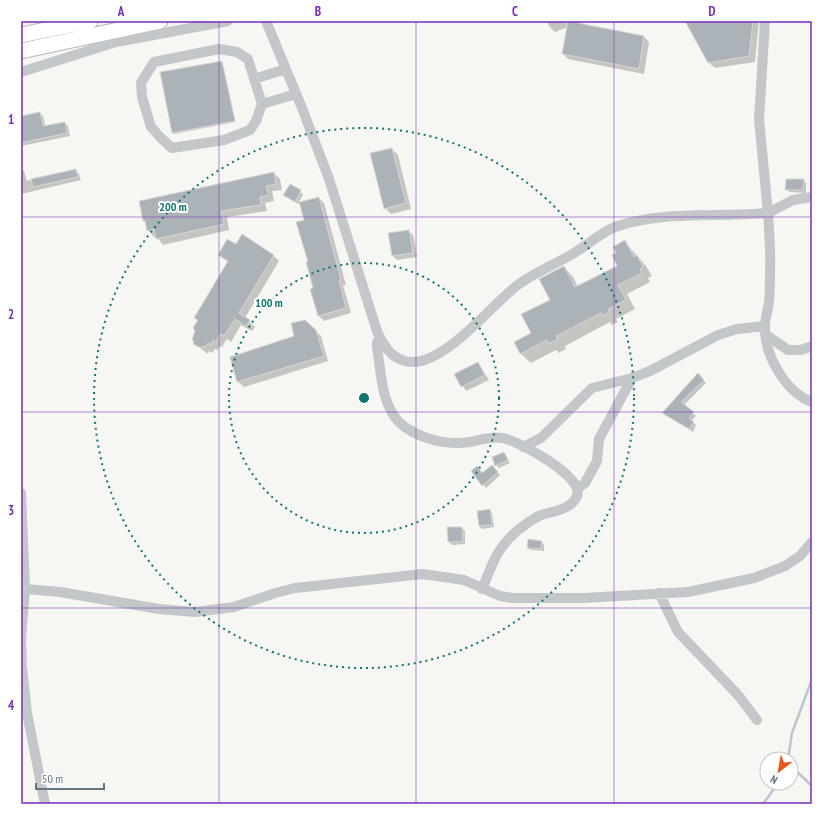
<svg xmlns="http://www.w3.org/2000/svg" width="833" height="825" font-family="'PT Sans Narrow',sans-serif">
  <style>
    .shadow { fill: #0003 }
    .lines { fill: none; stroke-linecap: round; stroke-linejoin: round }
    .stream { stroke: #bcc7cd; stroke-width: 2.5 }
    .building { fill: #abb3b9; stroke: #d7d7d5 }
    .highway-casing { stroke: #b6b9bc; stroke-width: 17 }
    .minor { stroke: #c3c7ca; stroke-width: 10 }
    .highway { stroke: #fff; stroke-width: 15 }
    .grid { fill: none; stroke: #7b2cbf; stroke-width: 1; stroke-opacity: 0.55 }
    .ring { fill: none; stroke: #0f766e; stroke-width: 2; stroke-dasharray: 2 4 }
    .centre { fill: #0f766e; stroke: #fff; stroke-width: 2 }
    .ring-label { font-size: 12px; text-anchor: middle; font-weight: bold; fill: #0f766e; stroke: #fff; stroke-width: 4; stroke-linejoin: round; paint-order: stroke }
    .neatline { fill: none; stroke: #7b2cbf; stroke-width: 1.5 }
    .grid-label { font-size: 13px; text-anchor: middle; font-weight: bold; fill: #7b2cbf }
  </style>
  <rect width="100%" height="100%" fill="#f6f6f2"/>
  <path class="shadow" d="M547 21H585L578 24 644 37 649 42 644 74 568 59 563 54 568 27 555 32 549 26Z
    M686 21H759L755 62 715 68 708 62Z
    M222 62 235 122 174 134 161 73Z
    M39 113 43 116 45 126 65 123 68 126 70 136 21 146V117Z
    M392 149 398 155 411 209 391 214 385 208Z
    M21 168 24 171 27 181 76 171 79 174 81 180 21 194Z
    M274 173 280 179 282 190 272 191 274 201 265 203 267 211 227 217 229 230 163 245 156 236 154 237 148 230 144 220Z
    M803 180 806 183V193L789 192 786 189Z
    M290 185 303 194 298 204 284 195Z
    M319 198 324 203 346 285H343L351 313 324 321 319 316 309 262 305 221Z
    M409 231 413 235 417 257 397 260 393 256Z
    M625 242 646 266 652 276 648 278 650 282 627 294 635 309 616 319 618 322 612 325 610 322 565 346 566 349 559 353 556 350 531 363 521 354 515 342 532 334 551 300 564 267 573 277 578 287 619 266 617 253Z
    M237 246 273 255 279 261 245 318 255 327 252 331 241 325 231 342 227 339 222 347 220 346 217 350 215 349 212 353 209 351 208 354 194 343 195 336 194 334 198 321 195 318 228 262 219 255Z
    M315 331 321 336 328 361 244 387 238 382 231 357Z
    M478 363 489 380 466 391 456 374Z
    M701 378 706 383 684 405 696 416 691 421 696 425 693 432 663 413Z
    M504 453 510 463 499 468 496 465Z
    M495 469 500 475 486 488 472 471 482 474Z
    M490 510 492 513 494 527 482 529 479 526Z
    M462 528 465 531V544L452 545 449 542Z
    M542 542 544 545V551L531 550 528 547Z"/>
  <g class="lines">
    <path class="stream" d="M788 759 792 733 812 679
      M791 766 812 786
      M763 804 778 783"/>
  </g>
  <path class="building" d="M568 21 644 36 639 69 562 54Z
    M685 21H753L749 56 708 63Z
    M222 61 235 121 172 133 160 72Z
    M40 112 43 126 65 122 67 133 21 143V116Z
    M392 148 406 203 384 209 370 153Z
    M76 169 78 177 33 187 31 179Z
    M274 172 276 184 266 186 269 195 260 197 261 205 221 211 224 224 156 239 154 229 147 231 145 221H143L139 201Z
    M786 179H804L803 190H785Z
    M290 184 301 190 295 202 283 195Z
    M319 197 341 280H339L346 308 318 316 310 289 313 288 306 262H308L296 222 304 220 299 202Z
    M409 230 413 253 392 256 388 233Z
    M242 234 274 255 239 313 250 320 246 326 235 319 224 336 220 334 216 342 213 340 211 345 208 343 206 347 203 346 201 348 193 344 194 342 192 340 195 330 193 328 198 320 194 318 228 261 218 255 227 239 236 244Z
    M625 240 634 257 637 255 643 267 640 269 642 273 618 285 626 300 608 309 609 312 602 316 601 313 556 336 558 339 549 344 547 340 520 354 514 342 531 333 521 314 550 300 539 279 564 266 575 287 617 266 612 255 616 253 613 247Z
    M305 320 316 330 324 356 237 382 230 357 294 336 291 323Z
    M478 362 485 375 461 387 454 374Z
    M698 373 704 380 681 402 694 412 689 418 694 422 689 429 662 413Z
    M504 452 508 460 495 466 492 457Z
    M492 465 498 472 482 486 471 471 477 466 482 473Z
    M490 509 492 525 479 526 477 511Z
    M447 527H462L463 542H448Z
    M528 539 542 541 541 549 527 548Z"/>
  <g class="lines">
    <g class="highway-casing">
      <path id="highway" d="M21 35 90 21
        M21 51 160 21"/>
    </g>
    <path class="minor" d="M266 21 302 108 329 179 377 331C411 413 484 309 519 284 536 272 556 264 574 253 588 245 600 233 615 227 664 210 717 218 768 213 769 232 771 252 770 271 770 281 770 292 769 302 768 310 765 318 765 326 764 354 785 392 812 402
      M765 21 759 119 768 213 793 200 812 197
      M219 49 237 52 248 59 262 104 256 121 250 130 224 140 172 148 161 138 151 127 142 97 141 83 154 62Z
      M21 72 116 42 228 21
      M254 79 286 69
      M262 104 296 94
      M766 335 788 350H801L812 346
      M380 339 377 342V347C381 370 381 404 399 422 416 438 446 446 470 442 481 440 491 436 503 438 519 441 585 477 577 496 571 510 553 511 541 515 533 518 525 525 518 530 496 549 493 563 482 589
      M523 447 541 438 592 388 632 378 650 371 718 335 737 329 765 326
      M578 488 585 483 597 461 599 439 632 378
      M21 493 25 589 21 639 22 667 27 713 45 804
      M25 589 60 592 159 609 195 612 234 607 275 593 295 588 423 574 464 580 500 596 512 598H584L688 592 754 578 785 566 800 556 812 542
      M659 593 678 632 738 695 757 720"/>
    <use href="#highway" class="highway"/>
  </g>
  <path class="grid" d="M219 21V804M416 21V804M614 21V804M21 217H812M21 412H812M21 608H812"/>
  <g class="ring">
    <circle cx="364" cy="398" r="135"/>
    <circle cx="364" cy="398" r="270"/>
  </g>
  <circle cx="364" cy="398" r="6" class="centre"/>
  <g class="ring-label">
    <text x="173" y="211">200 m</text>
    <text x="269" y="307">100 m</text>
  </g>
  <rect width="833" height="825" fill="none" stroke="#ffffff" stroke-width="44"/>
  <g transform="translate(779 771) rotate(211)"><circle r="19" fill="#ffffff" stroke="#c1c8ce"/>
  <path d="M0-3L7 15L0 10L-7 15Z" fill="#e55623"/>
  <text y="-6" font-size="11" font-weight="bold" text-anchor="middle" fill="#647584">N</text>
  </g>
  <path d="M36 783v6h68v-6" fill="none" stroke="#647584" stroke-width="2"/>
  <text x="42" y="783" font-size="12" fill="#647584" stroke="#ffffff" stroke-width="3" paint-order="stroke">50 m</text>
  <rect x="22" y="22" width="789" height="781" class="neatline"/>
  <g class="grid-label">
    <text x="121" y="16">A</text>
    <text x="318" y="16">B</text>
    <text x="515" y="16">C</text>
    <text x="712" y="16">D</text>
    <text x="11" y="124">1</text>
    <text x="11" y="319">2</text>
    <text x="11" y="515">3</text>
    <text x="11" y="710">4</text>
  </g>
</svg>
